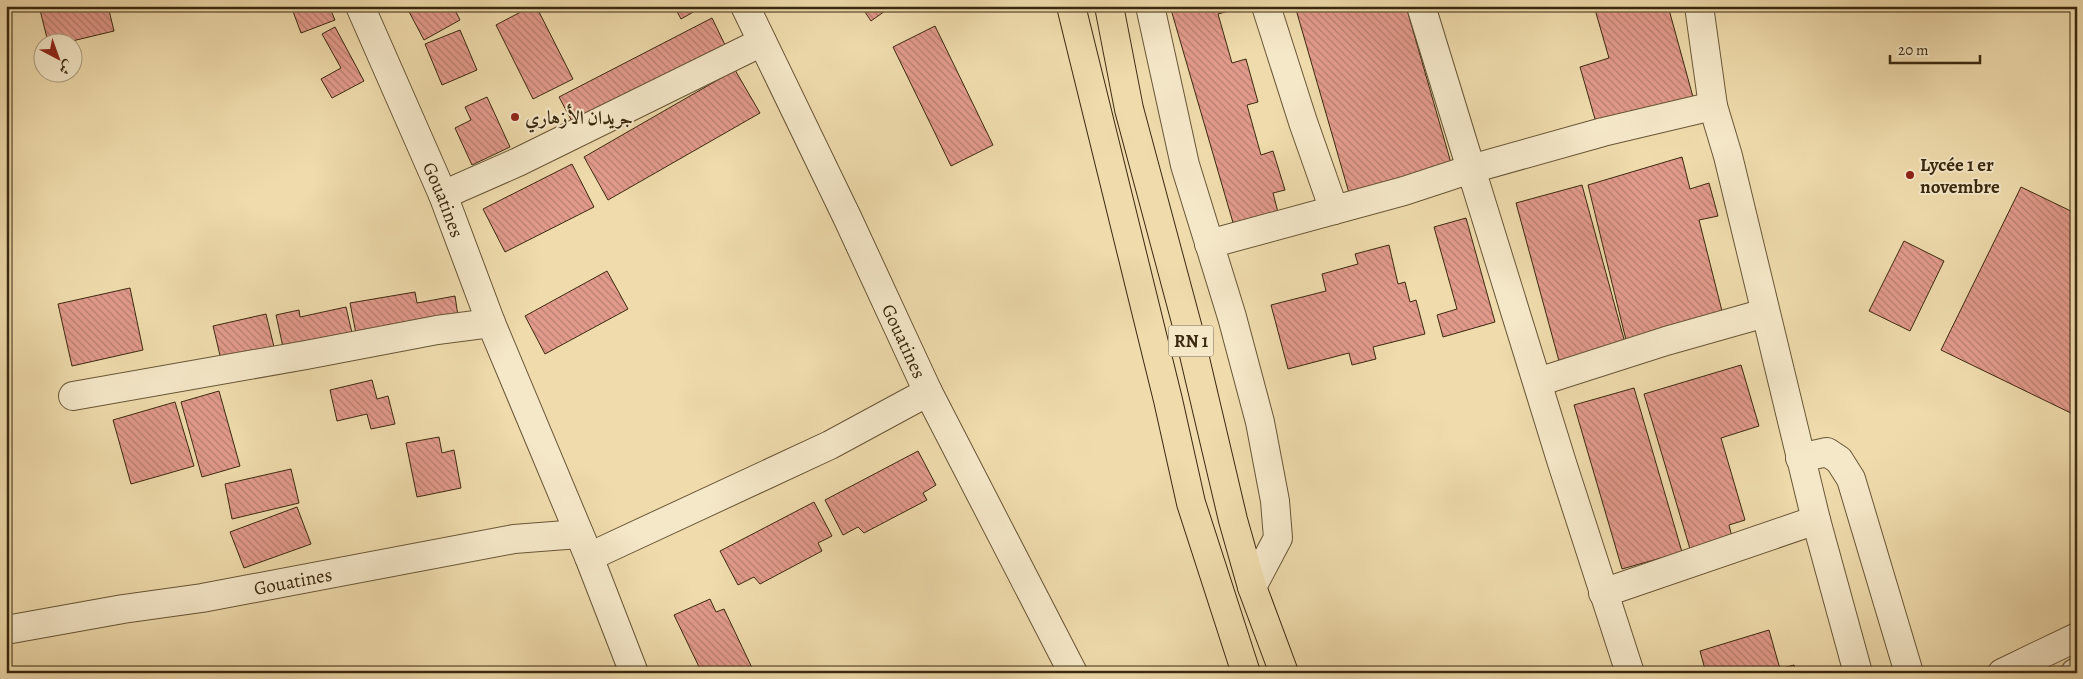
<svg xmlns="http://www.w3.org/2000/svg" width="2083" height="679" font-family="Alegreya,Amiri,serif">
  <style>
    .building { fill: url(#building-back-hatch); stroke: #3b290f }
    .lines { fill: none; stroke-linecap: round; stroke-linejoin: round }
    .minor-casing { stroke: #685636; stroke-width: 30 }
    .tertiary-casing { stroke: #685636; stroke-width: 30 }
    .trunk-casing { stroke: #3b290f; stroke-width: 30 }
    .minor { stroke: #f5e8c9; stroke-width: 28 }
    .tertiary { stroke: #f5e8c9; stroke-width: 28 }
    .trunk { stroke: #efdbac; stroke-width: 28 }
    .poi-dot { fill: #8f2418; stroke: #f5e8c9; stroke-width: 2 }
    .labels { text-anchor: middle; stroke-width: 4; stroke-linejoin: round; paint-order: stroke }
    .shield { fill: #f5e8c9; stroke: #736247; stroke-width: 1 }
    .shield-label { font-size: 18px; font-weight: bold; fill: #3b290f }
    .poi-label { font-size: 19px; font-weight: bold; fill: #3b290f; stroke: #f5e8c9; text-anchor: start }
    .street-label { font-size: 19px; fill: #3b290f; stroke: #f5e8c9 }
  </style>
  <defs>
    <pattern id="building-back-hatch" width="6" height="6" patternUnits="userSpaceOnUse" patternTransform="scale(1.25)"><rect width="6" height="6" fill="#e29a8b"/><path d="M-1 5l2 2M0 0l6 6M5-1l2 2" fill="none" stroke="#b87e70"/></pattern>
  </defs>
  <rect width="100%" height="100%" fill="#efdbac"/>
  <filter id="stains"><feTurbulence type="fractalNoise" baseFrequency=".004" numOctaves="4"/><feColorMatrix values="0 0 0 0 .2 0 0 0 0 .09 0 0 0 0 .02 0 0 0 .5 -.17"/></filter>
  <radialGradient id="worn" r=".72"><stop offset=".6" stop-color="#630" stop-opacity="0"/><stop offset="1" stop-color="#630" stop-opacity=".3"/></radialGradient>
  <path class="building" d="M39 6H108L114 31 68 42H48Z
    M291 6H329L335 20 301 33Z
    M406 6H453L460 20 424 40Z
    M532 6H536L573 79 533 99 496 25Z
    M674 6H704L681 19Z
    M861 6H892L871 21Z
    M1170 6H1231L1232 10 1218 14 1232 63 1246 59 1258 102 1247 105 1261 155 1273 151 1285 190 1273 193 1280 220 1236 233Z
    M1295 6H1406L1453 170 1351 200Z
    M1594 6H1668L1693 97 1597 126 1580 67 1609 58Z
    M712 18 727 49 575 127 559 97Z
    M935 26 993 145 951 166 893 47Z
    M335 27 364 81 332 98 321 79 341 68 322 34Z
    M460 30 477 70 442 85 425 44Z
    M735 70 760 113 608 200 584 157Z
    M487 97 510 147 472 165 455 128 471 120 465 107Z
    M1682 157 1690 189 1709 183 1718 216 1699 220 1723 315 1626 340 1588 185Z
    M572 164 594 207 505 252 483 209Z
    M1582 185 1625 343 1559 361 1516 203Z
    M2021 187 2077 214V416L1941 350Z
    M1466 218 1495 322 1443 337 1437 315 1457 309 1434 227Z
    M1904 241 1944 261 1910 331 1869 311Z
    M1389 245 1398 284 1405 282 1410 302 1416 300 1425 334 1373 347 1376 359 1352 365 1349 353 1288 369 1271 305 1326 291 1322 274 1358 264 1355 254Z
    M607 271 628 309 545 354 525 316Z
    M130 288 143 350 72 366 58 304Z
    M415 292 417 303 455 296 460 329 358 344 350 303Z
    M346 307 355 346 286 361 276 315 299 310 300 317Z
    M266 314 276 355 223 368 213 326Z
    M1741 365 1759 426 1721 438 1745 520 1729 525 1732 537 1690 549 1644 394Z
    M372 380 377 399 388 396 395 424 371 429 367 414 337 421 330 390Z
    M1634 388 1682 552 1622 569 1574 405Z
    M219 391 240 466 202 477 181 402Z
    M175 402 194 466 131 484 113 420Z
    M439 437 442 453 454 450 461 488 417 497 406 443Z
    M918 451 936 485 923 493 927 500 864 533 858 527 843 535 825 500Z
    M291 469 299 503 232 519 225 484Z
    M814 502 832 536 818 543 822 551 760 584 754 577 738 585 720 551Z
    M297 507 311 544 244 568 230 532Z
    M710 599 716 612 724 609 754 672 753 673H702L674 615Z
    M1769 630 1780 669 1794 665 1796 673H1706L1700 651Z"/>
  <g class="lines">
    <g class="minor-casing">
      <g id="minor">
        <path id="s1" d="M360 6 443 195 491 323 589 557 634 673"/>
        <path id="s2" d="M745 6 847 217 928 392 1073 673"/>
        <path d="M1150 6 1185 165 1232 317 1260 422 1275 501 1278 538 1252 587"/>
        <path d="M1266 6 1303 122 1334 210"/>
        <path d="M1421 6 1471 169 1603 132 1713 106"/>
        <path d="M1699 6 1713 106 1728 156 1816 520 1858 673"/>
        <path d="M443 195 518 162 762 42"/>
        <path d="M1209 244 1404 191 1471 169 1562 463 1630 673"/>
        <path d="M1538 382 1666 341 1765 313"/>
        <path d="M73 396 306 355 437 330 491 323"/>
        <path d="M1800 458 1827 452 1839 460 1851 479 1909 673"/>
        <path d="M589 557 830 445 928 392"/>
        <path d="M1603 593 1816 520"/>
        <path id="s3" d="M6 630 123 609 202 598 514 539 579 534"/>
      </g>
    </g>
    <g class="tertiary-casing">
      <path id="tertiary" d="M2002 673 2077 637
        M2075 673 2077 672"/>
    </g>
    <g class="trunk-casing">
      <path id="trunk" d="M1071 6 1168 400 1191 503 1246 673
        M1109 6 1129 109 1188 329 1233 520 1252 587 1284 673"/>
    </g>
    <use href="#minor" class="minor"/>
    <use href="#tertiary" class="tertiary"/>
    <use href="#trunk" class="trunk"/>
  </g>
  <g class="poi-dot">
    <circle cx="515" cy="117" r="5"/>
    <circle cx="1910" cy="175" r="5"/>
  </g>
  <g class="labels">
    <rect class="shield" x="1168.5" y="325.5" width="45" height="31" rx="4"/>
    <g class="shield-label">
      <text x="1191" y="347">RN 1</text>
    </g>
    <g class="poi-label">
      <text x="525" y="124">جريدان الأزهاري</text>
      <text x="1920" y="171">Lycée 1 er<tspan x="1920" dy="22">novembre</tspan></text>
    </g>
    <g class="street-label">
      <text dy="7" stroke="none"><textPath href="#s1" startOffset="211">Gouatines</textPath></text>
      <text dy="7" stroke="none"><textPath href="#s2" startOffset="371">Gouatines</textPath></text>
      <text dy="7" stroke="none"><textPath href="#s3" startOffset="291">Gouatines</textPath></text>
    </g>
  </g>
  <rect width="2083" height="679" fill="none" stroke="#efdbac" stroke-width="25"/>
  <rect x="8" y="8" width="2068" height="664" fill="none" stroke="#3b290f" stroke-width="2.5"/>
  <rect x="12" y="12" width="2058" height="654" fill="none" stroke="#3b290f"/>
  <g transform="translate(58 58) rotate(139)"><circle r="24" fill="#f5e8c9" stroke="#ab9c7f"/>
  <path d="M0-4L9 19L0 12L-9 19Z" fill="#8f2418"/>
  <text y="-8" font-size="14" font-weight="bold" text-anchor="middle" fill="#3b290f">ش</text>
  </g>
  <path d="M1890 55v8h90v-8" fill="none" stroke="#3b290f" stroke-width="2.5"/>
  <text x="1898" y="55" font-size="15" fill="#3b290f" stroke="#f5e8c9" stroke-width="4" paint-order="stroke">20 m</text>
  <rect width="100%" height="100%" filter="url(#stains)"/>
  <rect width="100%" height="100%" fill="url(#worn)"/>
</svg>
